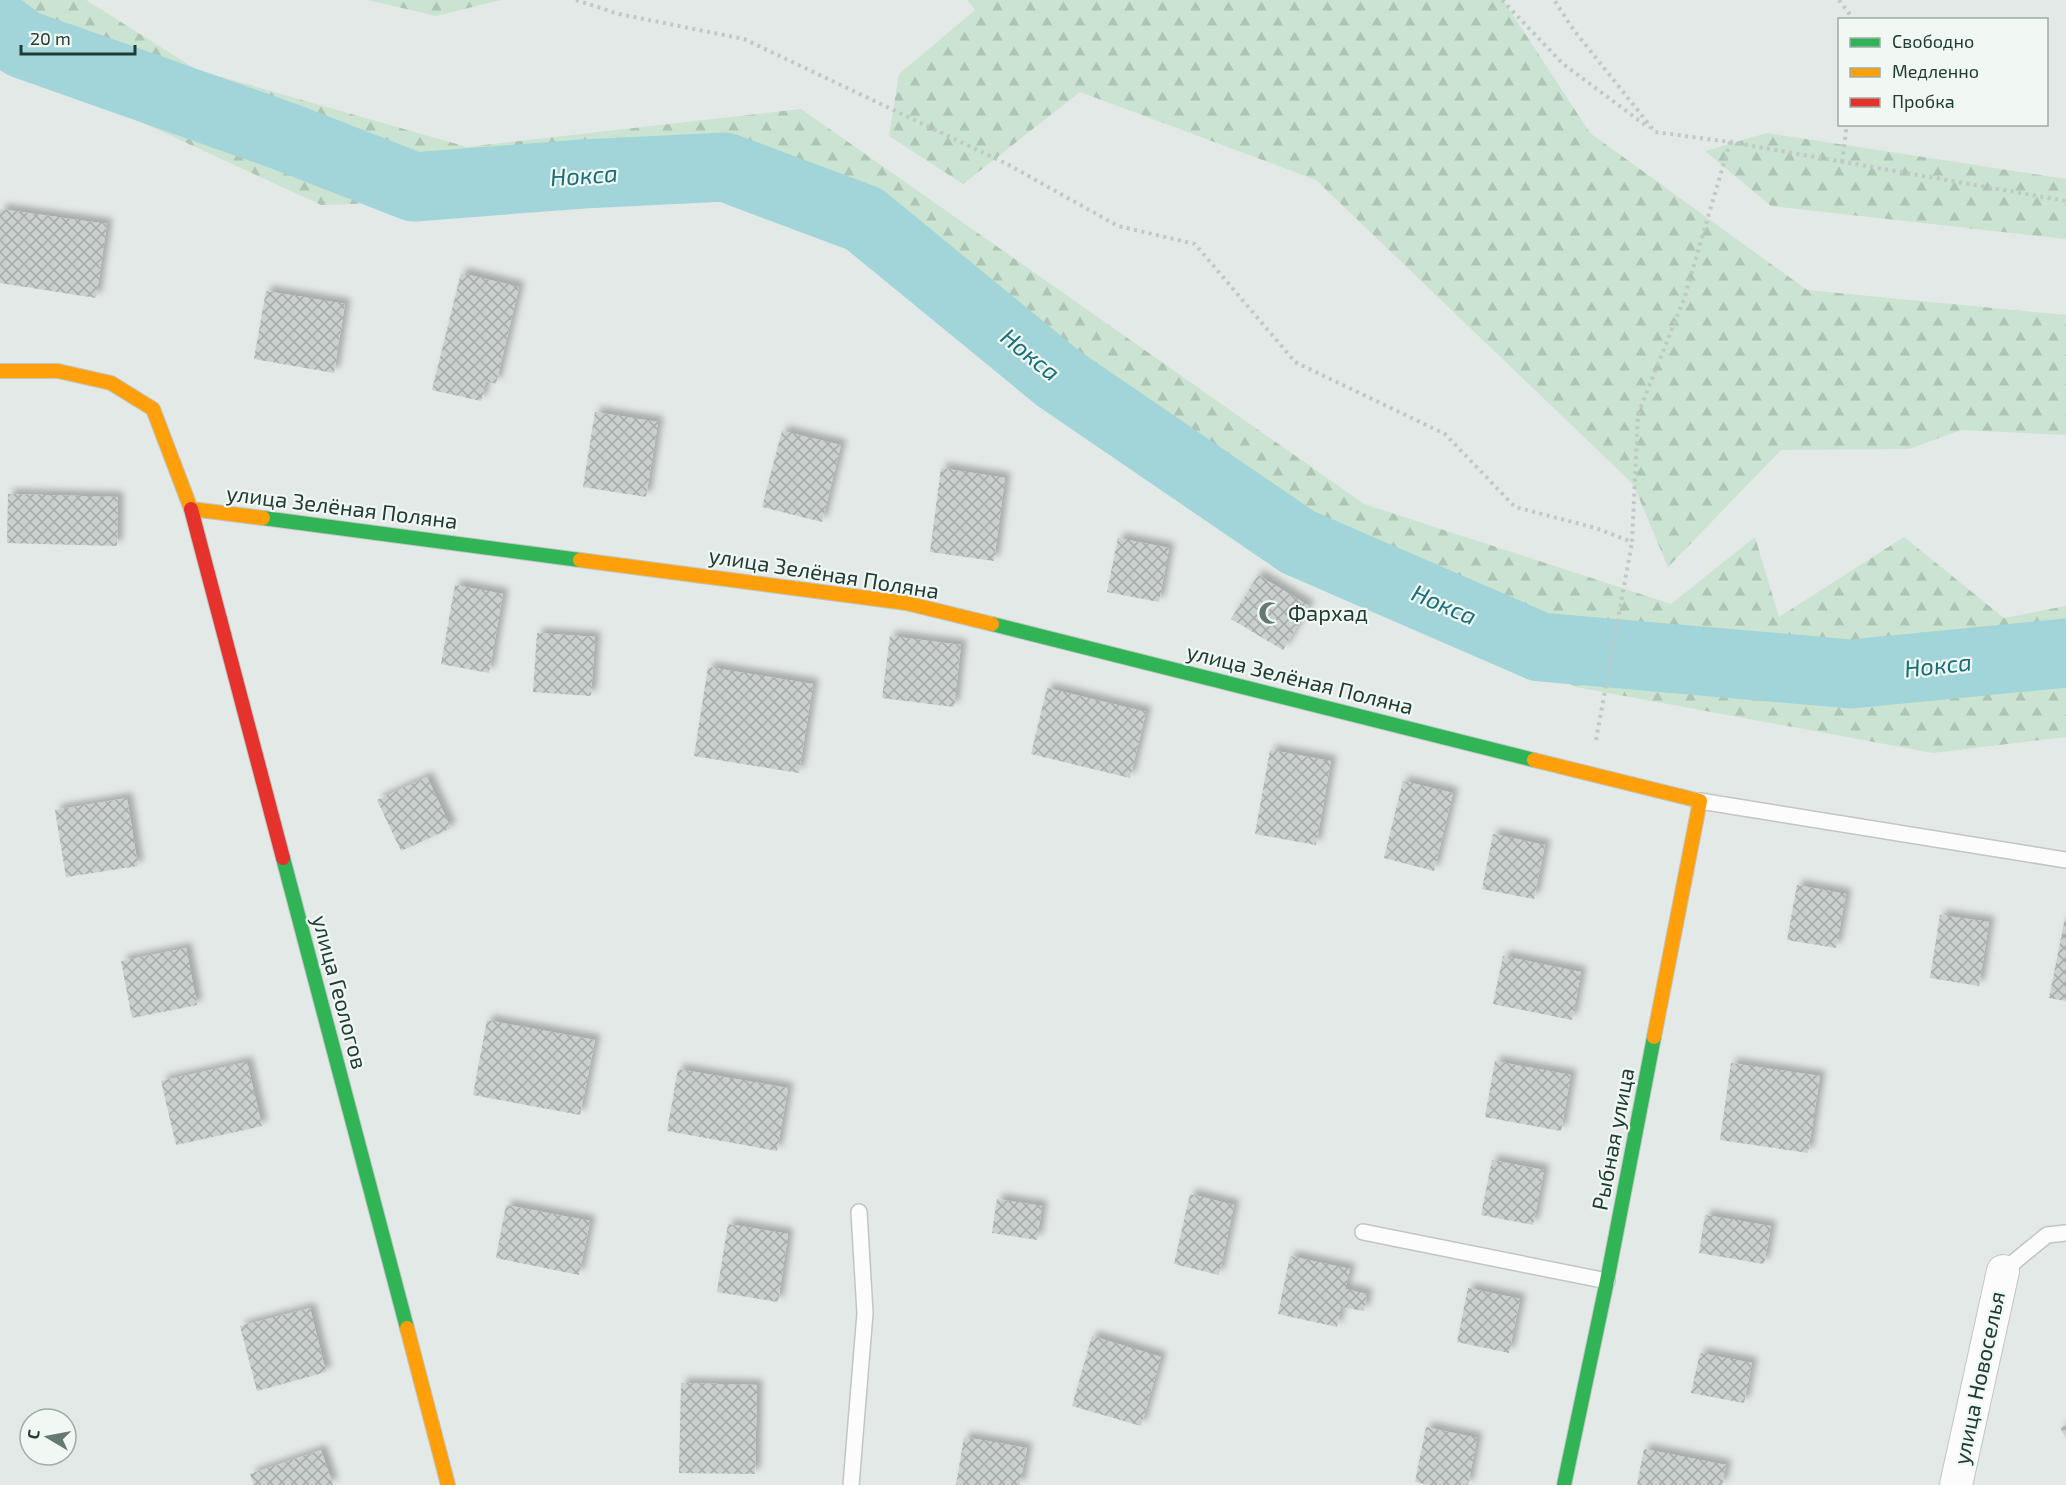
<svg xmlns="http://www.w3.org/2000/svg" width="2066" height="1485" font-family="'Exo 2',sans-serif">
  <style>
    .forest { fill: url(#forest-firs) }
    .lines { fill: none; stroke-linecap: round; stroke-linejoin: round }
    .river { stroke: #a1d5d9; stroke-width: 69 }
    .building { fill: url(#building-cross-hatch); filter: url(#shadow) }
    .lane-casing { stroke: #c0c6c3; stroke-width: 18 }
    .street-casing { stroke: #c0c6c3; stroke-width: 34 }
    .fast-casing { stroke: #bec7c3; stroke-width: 16 }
    .slow-casing { stroke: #bec7c3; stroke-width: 16 }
    .jam-casing { stroke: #bec7c3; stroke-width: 16 }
    .path { stroke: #c0c9c6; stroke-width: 4; stroke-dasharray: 3 4.5; stroke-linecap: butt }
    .lane { stroke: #fbfcfb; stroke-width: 15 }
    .street { stroke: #fbfcfb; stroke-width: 32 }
    .fast { stroke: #30b455; stroke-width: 14 }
    .slow { stroke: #ff9f0a; stroke-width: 14 }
    .jam { stroke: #e5322d; stroke-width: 14 }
    .labels { text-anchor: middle; stroke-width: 4.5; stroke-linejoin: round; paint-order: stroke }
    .street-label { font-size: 22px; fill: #203d34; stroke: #f1f8f4 }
    .poi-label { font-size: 22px; fill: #203d34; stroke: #f1f8f4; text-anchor: start }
    .water-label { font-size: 24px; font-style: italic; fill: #17707c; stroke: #f1f8f4 }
  </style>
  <defs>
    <pattern id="forest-firs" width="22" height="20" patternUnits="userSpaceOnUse" patternTransform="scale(1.5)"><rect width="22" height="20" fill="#cbe3d1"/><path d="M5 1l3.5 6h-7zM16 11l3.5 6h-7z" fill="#aec4b4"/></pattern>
    <pattern id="building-cross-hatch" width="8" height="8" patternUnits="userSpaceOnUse" patternTransform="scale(1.5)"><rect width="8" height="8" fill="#cad0cd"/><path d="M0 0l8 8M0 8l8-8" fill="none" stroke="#a4aaa7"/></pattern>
    <filter id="shadow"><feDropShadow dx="5.5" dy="-5.5" stdDeviation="3" flood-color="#0004"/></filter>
  </defs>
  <rect width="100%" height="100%" fill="#e3e9e6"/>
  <path class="forest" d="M0 0H86L197 70 467 147 801 109 1364 504 1671 604 1755 537 1779 617 1904 537 2004 618 2066 606V737L1933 753 1576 687 1293 552 1038 382 862 242 724 191 321 205 26 69 0 54Z
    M368 0H501L436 16Z
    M967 0H1503L1590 133 1807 290 2066 315V435L1961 430 1909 449 1781 450 1668 567 1633 484 1316 180 1080 92 963 184 889 136 899 74 975 10Z
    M1767 133 2066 179V239L1771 206 1705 151Z"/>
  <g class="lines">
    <path class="river" d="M0 27 23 44 286 137 414 187 583 174 725 167 864 219 1058 378 1298 542 1540 647 1851 674 2066 653"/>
  </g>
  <path class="building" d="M0 209 107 224 96 298 0 283Z
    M461 273 519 287 496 384 486 381 481 401 432 390Z
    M266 291 345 304 334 373 254 359Z
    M595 412 658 422 646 497 583 487Z
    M782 431 841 445 822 522 762 507Z
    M941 468 1005 478 994 561 930 552Z
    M8 494 118 497 117 546 7 543Z
    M1118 538 1169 548 1159 602 1107 592Z
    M1258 575 1309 606 1283 650 1231 619Z
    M455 585 503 594 489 673 441 664Z
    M537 633 595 637 591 696 533 692Z
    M890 636 961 645 954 707 882 698Z
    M708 667 813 684 799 773 694 756Z
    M1047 688 1146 712 1130 778 1031 754Z
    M1270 750 1331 761 1316 845 1255 834Z
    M427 777 451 828 401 851 377 800Z
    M1403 781 1453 793 1434 871 1384 858Z
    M127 798 138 866 66 877 55 810Z
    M1493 834 1545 845 1534 899 1482 889Z
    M1797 885 1846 894 1836 948 1787 940Z
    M1940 915 1989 922 1979 986 1930 978Z
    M2065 918H2066V1001L2049 998Z
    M186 948 197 1005 132 1018 121 961Z
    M1503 956 1581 972 1572 1020 1493 1004Z
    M487 1020 595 1040 580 1115 473 1095Z
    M1495 1061 1571 1075 1561 1131 1485 1117Z
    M247 1062 262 1126 176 1145 161 1081Z
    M1731 1063 1820 1076 1808 1153 1720 1140Z
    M678 1069 788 1088 777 1151 667 1131Z
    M1492 1160 1544 1170 1533 1225 1481 1215Z
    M1190 1194 1234 1205 1219 1275 1174 1264Z
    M997 1199 1042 1206 1037 1240 992 1233Z
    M506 1205 590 1221 579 1275 496 1258Z
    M1705 1215 1771 1226 1764 1264 1699 1253Z
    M728 1224 788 1234 778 1302 717 1292Z
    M1290 1256 1350 1269 1345 1289 1367 1294 1364 1311 1341 1307 1337 1327 1278 1314Z
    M1468 1288 1520 1299 1509 1353 1457 1342Z
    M310 1308 326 1372 257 1391 240 1326Z
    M1092 1336 1161 1357 1141 1426 1072 1406Z
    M1700 1353 1752 1363 1744 1403 1691 1393Z
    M681 1383 757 1385 755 1474 679 1473Z
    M2066 1425V1438L2060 1428Z
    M1426 1427 1477 1438 1468 1485H1430L1415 1482Z
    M964 1437 1027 1448 1020 1485H956Z
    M1644 1449 1726 1465 1722 1485H1637Z
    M321 1450 333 1485H254L250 1474Z"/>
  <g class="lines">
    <g class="lane-casing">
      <path id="lane" d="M1700 801 2066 860
        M1363 1232 1607 1281
        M2003 1271 2047 1235 2066 1233
        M851 1485 865 1313 859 1212"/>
    </g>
    <g class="street-casing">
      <path id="street" d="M1956 1485 2003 1271"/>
    </g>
    <g class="fast-casing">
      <path id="fast" d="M263 518 580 560
        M992 624 1534 760
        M283 858 407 1328
        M1564 1485 1607 1281 1654 1037"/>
    </g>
    <g class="slow-casing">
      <path id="slow" d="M0 371H58L111 383 153 409 191 509 263 518
        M580 560 906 603 992 624
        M1534 760 1700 801 1654 1037
        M407 1328 448 1485"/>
    </g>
    <g class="jam-casing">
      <path id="jam" d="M191 509 283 858"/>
    </g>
    <path class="path" d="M576 0 619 14 744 39 1007 164 1118 226 1195 244 1295 362 1445 434 1515 507 1596 528 1632 542 1638 414 1684 299 1730 142 1655 132 1573 29 1554 0
      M1502 0 1562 63 1649 128
      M1839 0 1854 20
      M1730 142 2066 201
      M1842 162 1847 124
      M1596 740 1632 542"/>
    <use href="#lane" class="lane"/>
    <use href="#street" class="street"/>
    <use href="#fast" class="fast"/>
    <use href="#slow" class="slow"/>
    <use href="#jam" class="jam"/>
  </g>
  <defs>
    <g id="mosque-bare" transform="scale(1.8)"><path d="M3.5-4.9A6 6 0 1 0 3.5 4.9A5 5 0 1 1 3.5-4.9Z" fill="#647972" stroke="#f1f8f4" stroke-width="2.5" paint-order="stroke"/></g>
  </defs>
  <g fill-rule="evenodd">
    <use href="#mosque-bare" x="1270" y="613"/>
  </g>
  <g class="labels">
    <g class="street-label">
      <text transform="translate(342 507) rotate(7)" y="8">улица Зелёная Поляна</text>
      <text transform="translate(824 573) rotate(9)" y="8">улица Зелёная Поляна</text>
      <text transform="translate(1300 679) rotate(14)" y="8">улица Зелёная Поляна</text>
      <text transform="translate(340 992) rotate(75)" y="8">улица Геологов</text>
      <text transform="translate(1613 1139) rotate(-79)" y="8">Рыбная улица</text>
      <text transform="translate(1979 1378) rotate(-78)" y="8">улица Новоселья</text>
    </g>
    <g class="poi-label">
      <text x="1288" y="621">Фархад</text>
    </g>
    <g class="water-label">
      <text transform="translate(584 176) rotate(-4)" y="8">Нокса</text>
      <text transform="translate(1030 355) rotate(39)" y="8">Нокса</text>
      <text transform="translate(1444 605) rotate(23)" y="8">Нокса</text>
      <text transform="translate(1938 666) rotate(-6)" y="8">Нокса</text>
    </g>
  </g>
  <rect x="1838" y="18" width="210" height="108" fill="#f1f8f4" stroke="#9dada7" stroke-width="1.5"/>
  <rect x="1850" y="38" width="30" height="9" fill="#30b455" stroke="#9dada7" stroke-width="1.5"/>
  <text x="1892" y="48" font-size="18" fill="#203d34">Свободно</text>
  <rect x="1850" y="68" width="30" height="9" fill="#ff9f0a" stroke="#9dada7" stroke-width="1.5"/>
  <text x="1892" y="78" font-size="18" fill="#203d34">Медленно</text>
  <rect x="1850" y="98" width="30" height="9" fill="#e5322d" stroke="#9dada7" stroke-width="1.5"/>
  <text x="1892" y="108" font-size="18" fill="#203d34">Пробка</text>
  <g transform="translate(48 1437) rotate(280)"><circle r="28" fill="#f1f8f4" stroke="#9dada7" stroke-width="1.5"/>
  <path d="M0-4.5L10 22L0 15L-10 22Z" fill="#647972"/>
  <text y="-9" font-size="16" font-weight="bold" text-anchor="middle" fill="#203d34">С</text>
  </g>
  <path d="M21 45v9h114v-9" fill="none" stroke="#203d34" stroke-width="3"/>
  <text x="30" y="45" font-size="18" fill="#203d34" stroke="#f1f8f4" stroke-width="4.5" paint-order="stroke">20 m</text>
</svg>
